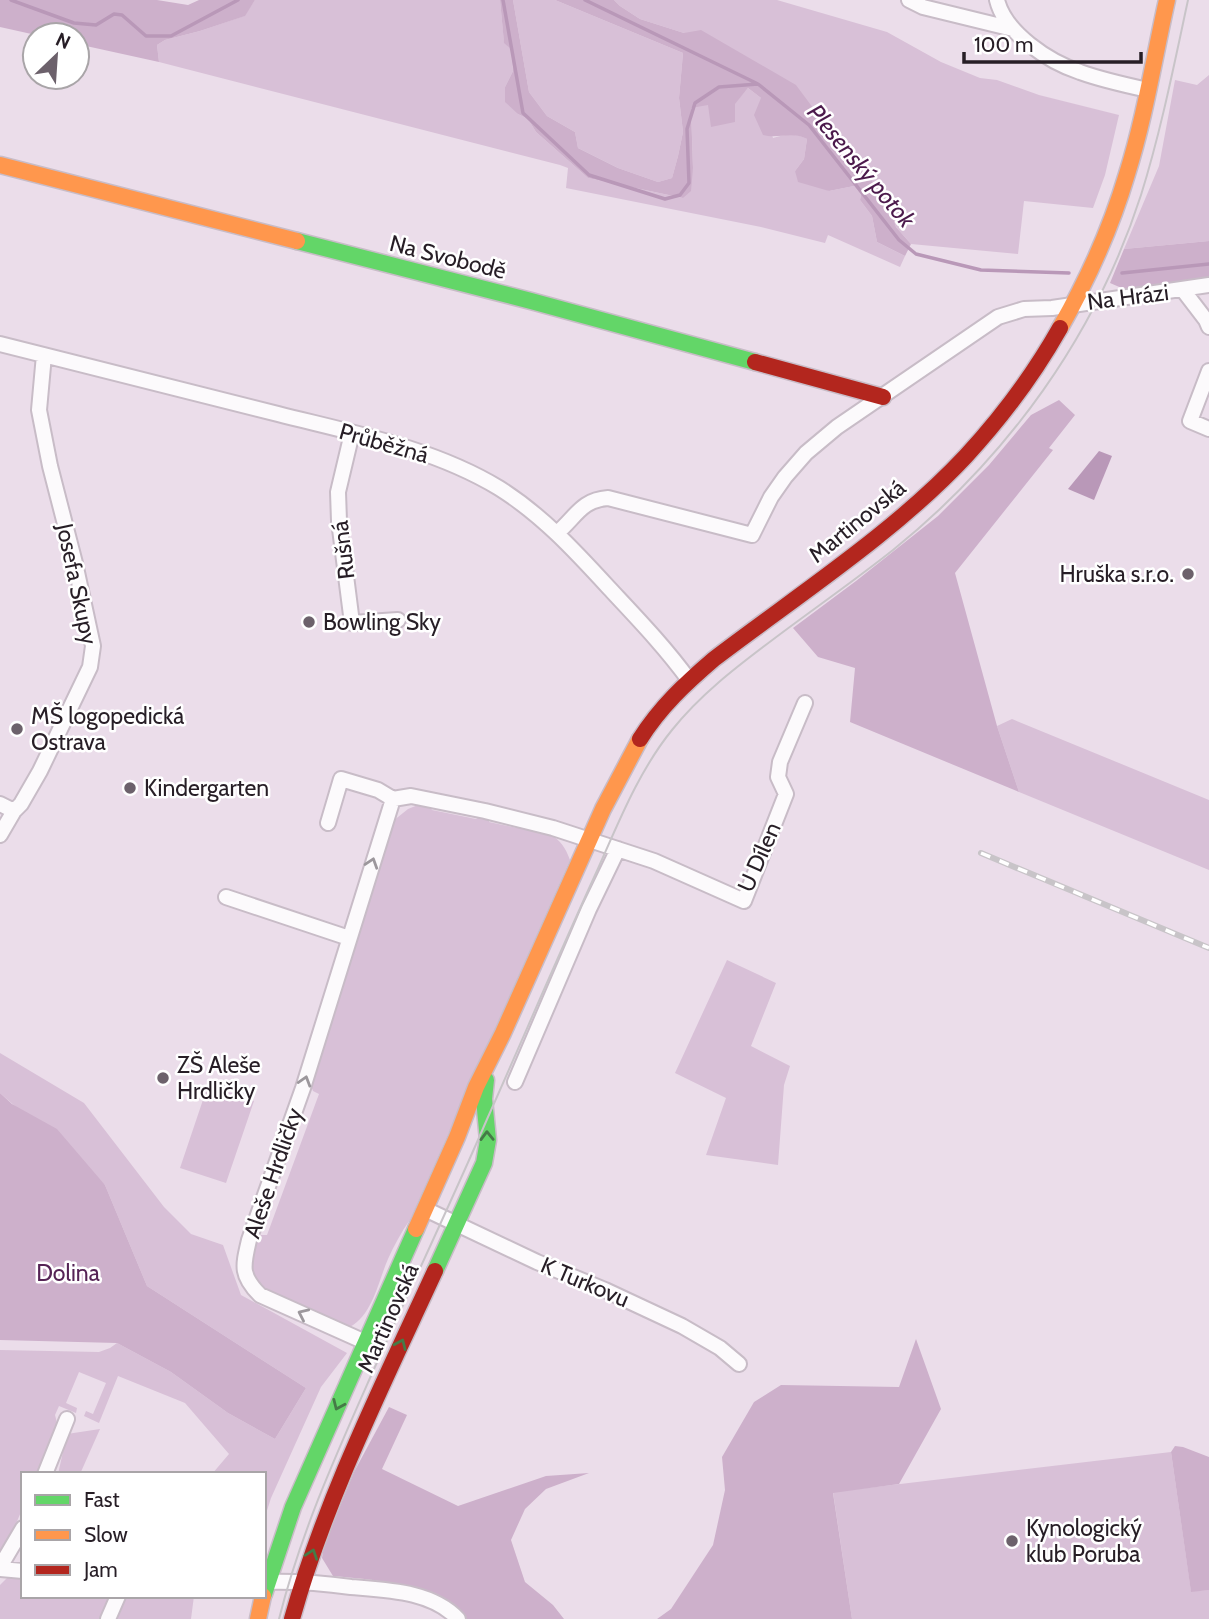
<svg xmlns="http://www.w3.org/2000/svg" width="1209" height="1619" font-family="Cabin,sans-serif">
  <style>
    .green { fill: #d8c0d7 }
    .forest { fill: #cdb0cb }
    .water { fill: #b998b8 }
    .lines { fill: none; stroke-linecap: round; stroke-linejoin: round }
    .stream { stroke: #b998b8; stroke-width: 3.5 }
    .street-casing { stroke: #c8bcc7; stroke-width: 18 }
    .fast-casing { stroke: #c8bcc7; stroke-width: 19 }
    .slow-casing { stroke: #c8bcc7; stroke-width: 19 }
    .jam-casing { stroke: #c8bcc7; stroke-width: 19 }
    .street { stroke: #fcfafc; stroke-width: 14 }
    .fast { stroke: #63d668; stroke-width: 16 }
    .slow { stroke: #ff974d; stroke-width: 16 }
    .jam { stroke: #b3261e; stroke-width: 16 }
    .tram { stroke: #c8c4c8; stroke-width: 2 }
    .rail-casing { stroke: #c8c4c8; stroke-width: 6 }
    .rail { stroke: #fff; stroke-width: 3.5; stroke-dasharray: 10; stroke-linecap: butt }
    .oneway { stroke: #9c979c }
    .oneway2 { stroke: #457a47 }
    .poi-dot { fill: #6c616b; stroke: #fff; stroke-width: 2.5 }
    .labels { text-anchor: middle; stroke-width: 5; stroke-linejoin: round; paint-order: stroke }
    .street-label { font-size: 23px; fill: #271e26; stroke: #fff }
    .poi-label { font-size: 23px; fill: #271e26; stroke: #fff; text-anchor: start }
    .park-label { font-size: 23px; fill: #552355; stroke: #fff }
    .water-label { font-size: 24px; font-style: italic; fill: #4c1a4c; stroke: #fff }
  </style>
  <rect width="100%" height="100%" fill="#ebddea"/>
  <path class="green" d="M255 0H500L504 42 511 49 513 71 505 87 518 114 528 119 536 132 588 178 683 198 693 168 691 107 708 104 735 122 734 104 748 88 761 98 773 138C784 134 797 133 807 139L804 159 795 171 829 191 854 186 861 195 860 200 872 216 877 242 905 256 900 267 828 235 825 243 761 227 566 188 568 168 560 165 159 62 157 45 165 40 200 31 244 16Z
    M513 0H555L683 53 679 98 683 132 678 156 672 178 658 182 618 168 578 148 575 132 547 116 529 92Z
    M614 0H777L887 32 941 62 980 78 997 80 1039 95 1119 115 1105 175 1093 208 1024 201 1018 254 911 244 896 227 888 202 870 178 842 147 684 33 640 19 620 6Z
    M1209 75V241L1124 249 1159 166 1175 80 1197 85Z
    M1012 719 1209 800V870L1019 792 997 726Z
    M418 805H429L432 810 476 819 481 816 489 819V822L517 828 522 825C546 832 561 834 570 860L410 1220C401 1232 394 1246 388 1259 378 1282 373 1314 350 1327L342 1326 266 1291C246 1277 251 1256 257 1235H267L319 1094 313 1091 311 1086 393 821 408 809Z
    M727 960 776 983 751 1046 790 1066 784 1085 778 1165 706 1155 726 1098 675 1073Z
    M0 1053 84 1103 164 1207 191 1234 223 1245 241 1295 347 1353 321 1387 271 1498 264 1520V1474H212L229 1454 185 1403 118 1376 99 1423 84 1416 86 1411 93 1414 106 1383 79 1372 66 1403 77 1408 76 1413 59 1406 55 1415 57 1423 36 1474H23V1507L8 1543 0 1554V1350L99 1352 110 1348 117 1343 171 1372 228 1413 275 1439 306 1388 147 1286 105 1185 0 1093Z
    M208 1085 254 1101 226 1183 180 1168Z
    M100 1429 80 1474H58L67 1434Z
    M1171 1452 1191 1591 1209 1590V1619H852L833 1492Z
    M16 1574H23V1596H111L101 1619H0V1585L8 1577Z
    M124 1596H194L191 1619H114Z"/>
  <path class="forest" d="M0 0H157L188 5 199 0H255L245 16 200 31 165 40 157 45 159 62 77 44V35H36L0 27Z
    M500 0H513L529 92 547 116 575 132 578 148 618 168 658 182 672 178 678 156 683 132 679 98 683 53 555 0H614L620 6 640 19 684 33 701 30 796 85 842 147 870 178 888 202 896 227 911 244 905 256 877 242 872 216 860 200 861 195 854 186 829 191 798 182 795 171 804 159 807 139C793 131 778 139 763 135L754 115 761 98 748 88 735 104V122L711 127 708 105 691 108 693 168 691 191 683 198 588 178 536 132 528 119 518 114 505 102V87L513 71 511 49 504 43Z
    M1209 241V279L1124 289 1110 283 1124 249Z
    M1059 400 1075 415 1049 448 1053 450 955 573 997 726 1019 792 850 722 855 668 818 657 793 628 856 581 938 516 989 465 1031 415Z
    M0 1093 12 1104 57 1129 105 1185 147 1286 306 1388 275 1439 228 1413 171 1372 117 1343 0 1340Z
    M916 1339 941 1409 899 1484 833 1493 852 1619H657L671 1609 713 1545 725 1490 722 1457 754 1402 781 1385 899 1387Z
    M389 1407 407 1415 382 1469 458 1506 546 1476 589 1473 546 1489 525 1509 511 1540 525 1582 553 1605 564 1619H467C463 1615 460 1610 456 1606 432 1584 365 1579 333 1576L322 1558 324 1545 354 1472Z
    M1175 1446 1183 1447 1209 1457V1590L1191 1592 1171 1452Z"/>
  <path class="water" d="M1099 451 1112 456 1094 500 1068 489Z"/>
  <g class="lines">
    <path class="stream" d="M11 0 74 23 96 25 114 14 122 15 146 36H171L238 0
      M503 0 523 113 589 175 665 199 680 195 689 183 687 129 695 103 719 87 758 84 809 125 899 240 916 254 981 270 1069 273
      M585 0 756 83
      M1122 273 1209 264"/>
    <g class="street-casing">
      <path id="street" d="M909 0 923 7 1013 29
        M997 0C1005 33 1049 62 1080 72 1102 80 1125 85 1148 90
        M1183 290 1206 320 1209 327
        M0 344C93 368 186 391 278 414 353 433 433 448 499 488 542 515 575 551 609 588 637 618 665 647 689 680
        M1209 371 1190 421 1209 429
        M352 433 338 492 339 521 352 623 398 620
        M557 533C576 517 581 500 608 498L752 535 771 497 785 477 806 453 837 427 998 317 1024 309 1052 308 1209 285
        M0 804 14 811
        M328 823 341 779 378 790 393 799 411 796 485 811 553 828 654 861 744 901 786 794 778 777 780 762 805 703
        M0 835 14 811 21 804 40 771 90 667 93 646 75 563 50 466 39 410 44 355
        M226 897 349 938
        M515 1082 589 909 618 849
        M425 1209 537 1262 605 1290 682 1326 720 1348 739 1364
        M365 1342 260 1295C240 1275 243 1266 249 1240L303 1088 393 799
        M45 1474 67 1419
        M0 1567 23 1528
        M0 1569 23 1571
        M264 1582C294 1581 322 1583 351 1587 387 1590 432 1591 458 1619
        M108 1619 118 1596"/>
    </g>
    <g class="fast-casing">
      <path id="fast" d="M297 241 531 301 755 362
        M435 1271 484 1163 488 1140 484 1099 486 1080
        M264 1594 293 1507 416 1229"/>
    </g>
    <g class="slow-casing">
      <path id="slow" d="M0 165 297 241
        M1060 328C1088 279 1111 228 1127 174 1145 117 1154 58 1167 0
        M416 1229 457 1137 476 1087 503 1033 603 809 640 739
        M258 1619 263 1596"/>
    </g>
    <g class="jam-casing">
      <path id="jam" d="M755 362 883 397
        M640 739C660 707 686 683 714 659 798 595 894 533 966 456 1002 417 1034 374 1060 328
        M292 1619C325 1500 383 1384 435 1271"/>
    </g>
    <use href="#street" class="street"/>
    <use href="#fast" class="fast"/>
    <use href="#slow" class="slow"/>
    <use href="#jam" class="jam"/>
    <path class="tram" d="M279 1619C300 1535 335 1457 370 1378 409 1291 450 1205 488 1117 524 1036 559 954 596 873 618 824 638 772 672 730 700 695 735 668 771 641 812 610 854 581 893 550 1008 457 1096 335 1141 195 1161 131 1174 65 1188 0"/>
    <g class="rail-casing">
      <path id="rail" d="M981 853 1209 948"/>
    </g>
    <use href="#rail" class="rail"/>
  </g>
  <defs><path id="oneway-chevron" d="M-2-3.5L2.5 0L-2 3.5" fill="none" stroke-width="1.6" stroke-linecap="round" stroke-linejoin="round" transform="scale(1.75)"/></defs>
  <g class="oneway">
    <use href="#oneway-chevron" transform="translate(372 863) rotate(-72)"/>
    <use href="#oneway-chevron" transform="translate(305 1081) rotate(-73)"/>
    <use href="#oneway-chevron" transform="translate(303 1314) rotate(-155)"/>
  </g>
  <g class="oneway2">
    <use href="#oneway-chevron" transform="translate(487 1136) rotate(-91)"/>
    <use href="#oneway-chevron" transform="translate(401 1344) rotate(-66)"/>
    <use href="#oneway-chevron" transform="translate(338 1405) rotate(114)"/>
    <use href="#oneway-chevron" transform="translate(312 1554) rotate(-71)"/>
  </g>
  <g class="poi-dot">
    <circle cx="1188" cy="574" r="7"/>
    <circle cx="309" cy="622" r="7"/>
    <circle cx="17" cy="729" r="7"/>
    <circle cx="130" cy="788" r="7"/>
    <circle cx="163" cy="1078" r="7"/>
    <circle cx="1012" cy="1541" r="7"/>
  </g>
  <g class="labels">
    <g class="street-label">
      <text transform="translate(448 257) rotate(14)" y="8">Na Svobodě</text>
      <text transform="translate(1128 297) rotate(-7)" y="8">Na Hrázi</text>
      <text transform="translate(384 443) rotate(16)" y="8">Průběžná</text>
      <text transform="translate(857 521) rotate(-39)" y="8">Martinovská</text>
      <text transform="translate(343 550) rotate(-97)" y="8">Rušná</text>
      <text transform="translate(77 584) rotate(78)" y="8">Josefa Skupy</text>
      <text transform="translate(759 857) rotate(-66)" y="8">U Dílen</text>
      <text transform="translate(273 1173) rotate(-71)" y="8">Aleše Hrdličky</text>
      <text transform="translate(585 1282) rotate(23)" y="8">K Turkovu</text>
      <text transform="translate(388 1318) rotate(-66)" y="8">Martinovská</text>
    </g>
    <g class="poi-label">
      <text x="1174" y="582" text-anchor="end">Hruška s.r.o.</text>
      <text x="323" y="630">Bowling Sky</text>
      <text x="31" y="724">MŠ logopedická<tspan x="31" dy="26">Ostrava</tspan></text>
      <text x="144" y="796">Kindergarten</text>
      <text x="177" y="1073">ZŠ Aleše<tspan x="177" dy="26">Hrdličky</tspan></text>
      <text x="1026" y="1536">Kynologický<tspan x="1026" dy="26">klub Poruba</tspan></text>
    </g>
    <g class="park-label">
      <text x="68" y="1281">Dolina</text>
    </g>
    <g class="water-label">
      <text transform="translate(861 166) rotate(50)" y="8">Plesenský potok</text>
    </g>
  </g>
  <rect x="21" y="1472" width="245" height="126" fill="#ffffff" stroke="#a9a5a8" stroke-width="2"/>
  <rect x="35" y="1495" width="35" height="10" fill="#63d668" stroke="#a9a5a8" stroke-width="2"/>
  <text x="84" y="1507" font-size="21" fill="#271e26">Fast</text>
  <rect x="35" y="1530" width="35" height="10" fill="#ff974d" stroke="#a9a5a8" stroke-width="2"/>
  <text x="84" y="1542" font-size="21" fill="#271e26">Slow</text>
  <rect x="35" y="1565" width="35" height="10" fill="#b3261e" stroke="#a9a5a8" stroke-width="2"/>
  <text x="84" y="1577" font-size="21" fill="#271e26">Jam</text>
  <g transform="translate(56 56) rotate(25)"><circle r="33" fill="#ffffff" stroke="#a9a5a8" stroke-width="2"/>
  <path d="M0-5L12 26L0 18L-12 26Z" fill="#6c616b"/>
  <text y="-10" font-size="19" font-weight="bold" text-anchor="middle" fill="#271e26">N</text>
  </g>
  <path d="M964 52v10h177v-10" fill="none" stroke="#271e26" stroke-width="3.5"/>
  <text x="974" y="52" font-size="21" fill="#271e26" stroke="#ffffff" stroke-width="5" paint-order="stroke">100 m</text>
</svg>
